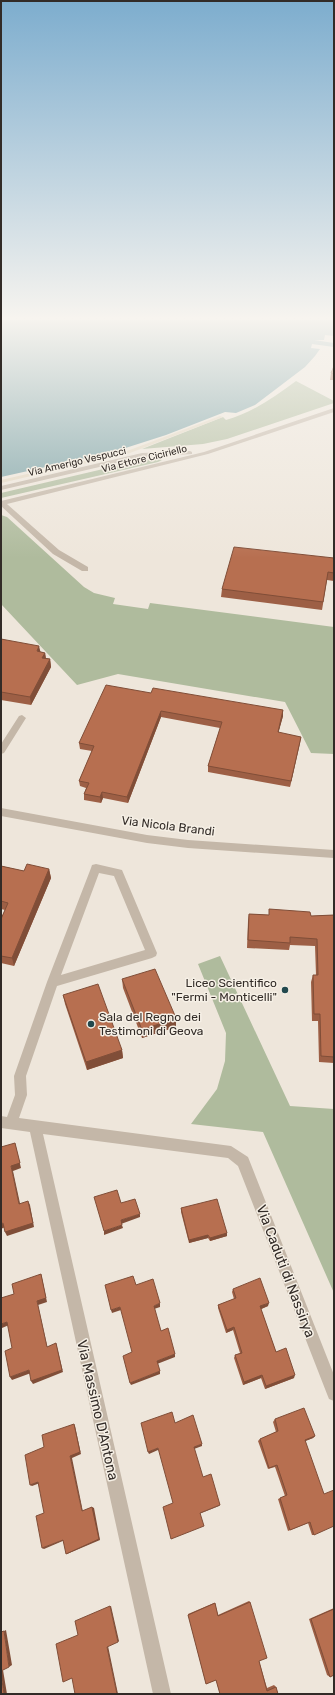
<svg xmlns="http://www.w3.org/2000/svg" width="335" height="1695" font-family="Rubik,sans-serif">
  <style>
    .green { fill: #afbb9d }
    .plaza { fill: #e4d8c3 }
    .water { fill: #7da3a7 }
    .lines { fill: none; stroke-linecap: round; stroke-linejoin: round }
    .minor { fill: #c4b7a8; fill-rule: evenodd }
    .wall { fill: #9d5f45 }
    .shaded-wall { fill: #804e38 }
    .building { fill: #b76f50; stroke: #804e38 }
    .poi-dot { fill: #22494e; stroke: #f6f0e6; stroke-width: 1.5 }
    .labels { text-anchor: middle; stroke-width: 3; stroke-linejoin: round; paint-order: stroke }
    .far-street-label { font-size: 10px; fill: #322b27; stroke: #f6f0e6 }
    .street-label { font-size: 12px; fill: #322b27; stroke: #f6f0e6 }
    .poi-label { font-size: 12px; fill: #322b27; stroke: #f6f0e6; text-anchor: end }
    .near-street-label { font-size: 14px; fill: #322b27; stroke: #f6f0e6 }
  </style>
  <rect width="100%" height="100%" fill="#eee6db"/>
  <path class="green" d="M296 381 334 401V403L227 439 203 444 142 449 223 417 226 420C252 413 274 397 296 381Z
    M156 458 162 460 158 462 1 498V493L133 462Z
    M1 515 7 517 84 587 94 593 115 598 113 604 148 609 150 603 334 627V754L311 753 285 702 118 674 77 685 1 604Z
    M220 956 290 1106 334 1109V1293L263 1132 191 1124 217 1089 225 1061 226 1033 198 964Z"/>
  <path class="plaza" d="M220 416 223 417 130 453 1 483V480L127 451Z"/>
  <path class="water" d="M1 320H334V336L325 335 324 340H314L334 343V347L312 344 311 348 320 349 315 356 305 367 255 405 236 413 225 412 166 435 113 452 1 477Z"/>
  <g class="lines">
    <path class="minor" d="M334 408V412L208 454 7 504 59 550 88 567V571H82L53 554 1 506V501L204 452Z
      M190 451 192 452V454L142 457 1 490V486L142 453Z
      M22 715 26 718 4 753 1 754V744L19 716Z
      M1 808 147 835 188 840 334 850V858L188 848 147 843 1 816Z
      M96 864 122 870 157 953 156 956 152 958 57 986 26 1076 27 1095 19 1118 231 1146 248 1157 334 1375V1401L329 1399 327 1394 238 1166 228 1158 43 1134 171 1694H153L30 1132 1 1128V1116L7 1117 15 1095 14 1076 47 982 91 868 92 865ZM99 873 114 876 145 950 61 975Z"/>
  </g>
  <path class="wall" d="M334 366V380H330L331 373Z
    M334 558V581L327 580 322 610 221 597 222 589Z
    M1 639 40 652 45 653 46 658 50 659 51 667 31 705 1 700Z
    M151 693 283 710V716L278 733 301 737 290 787 208 772V766L220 728 161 717 128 803 103 798 101 803 84 800V794L86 788 80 786 79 781 92 751 80 749 79 743Z
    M1 866 24 871 49 869 51 878 14 966 1 963V919L5 910 1 909Z
    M269 909 311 916 334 915V1063L319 1062 318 1021H312L311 982 313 975H316L315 946 290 945 289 950 247 948 248 921 249 914 269 915Z
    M122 979 176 1027 142 1038 123 988Z
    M63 995 122 1050 123 1058 87 1070 65 1004Z
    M181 1208 227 1233V1236L210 1241 208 1238 189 1243 181 1212Z
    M233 1289 268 1306 261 1309 276 1352 294 1378 265 1389 261 1378 243 1385 234 1358 235 1355 240 1353 233 1330 226 1333 218 1308V1305L234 1299 232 1292Z
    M275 1419 315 1436 313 1438 305 1441 314 1535H312L308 1523 288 1531 278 1499 285 1496 275 1467 268 1469 258 1441 260 1439 276 1432 273 1422Z
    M249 1601 250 1602 259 1661 267 1688 274 1685 276 1687 278 1694H220L216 1680 206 1684 188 1614 214 1603H215L218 1615Z
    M334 1608V1675L330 1677 327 1675 309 1619Z"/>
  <path class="shaded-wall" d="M39 646 41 654 37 651Z
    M45 653 46 661 42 658Z
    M50 659 51 667 31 705 30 697Z
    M283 710V716L277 738 278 732Z
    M161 711V717L128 803 127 797Z
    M301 737 300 743 290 787 291 781Z
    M102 792 103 798 101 803 100 797Z
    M49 869 51 878 14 966 12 958Z
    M176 1018V1027L142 1038V1030Z
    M122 1050 123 1058 87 1070 86 1062Z
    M15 1143 21 1168 13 1171 21 1208 19 1204 11 1166Z
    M28 1201 30 1205 34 1227 7 1236 5 1232Z
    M140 1214V1217L121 1224V1220Z
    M3 1223 5 1227 1 1229V1224Z
    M122 1225 123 1228 104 1235V1231Z
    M227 1233V1236L210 1241V1238Z
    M208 1235V1238L189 1243V1240Z
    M41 1274 42 1278 47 1302 38 1305 48 1350 47 1347 37 1301Z
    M160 1303V1307L154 1309V1306Z
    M269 1303 268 1306 259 1310 260 1306Z
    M120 1307 121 1310 112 1313 111 1310Z
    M7 1322 9 1325 2 1328 1 1326V1324Z
    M234 1327 233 1330 226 1333 227 1330Z
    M56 1343 57 1347 63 1372 33 1384 31 1381Z
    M175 1354V1357L157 1364V1361Z
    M29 1370 31 1373 12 1380 10 1377Z
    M160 1371V1374L131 1385 130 1383Z
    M262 1375 261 1378 243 1385 244 1382Z
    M295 1375 294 1378 265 1389 266 1386Z
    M74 1424 75 1426 81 1454 72 1458 83 1512 82 1511 70 1456Z
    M315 1436 313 1438 303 1442 305 1440Z
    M202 1444V1446L194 1449V1447Z
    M158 1448V1450L149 1454 148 1452Z
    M38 1482 40 1483 32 1486 30 1485Z
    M220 1505 219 1506 199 1514 200 1513Z
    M92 1507 94 1508 100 1540 67 1554H66Z
    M63 1540H65L44 1549 42 1548Z
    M110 1606H111L119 1641 118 1642Z
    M6 1630 12 1665 9 1667 4 1631Z
    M108 1646 118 1694H117L107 1647Z
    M3 1670 7 1694H4L1 1674V1671Z"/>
  <path class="building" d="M334 366V374L331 373Z
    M234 547 334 558V573L328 572 323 602 222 589Z
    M1 639 39 646 37 651 45 653 42 658 50 659 30 697 1 692Z
    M106 685 151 693 153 688 283 710 278 732 301 737 291 781 208 766 222 722 161 711 127 797 102 792 100 797 84 794 89 783 79 781 94 746 79 743Z
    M27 864 49 869 12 958 1 956V919L8 903 1 901V866L24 871Z
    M269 909 310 912 311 916 334 915V1057L321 1056 320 1014H314L313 975H318L317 939 290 937V943L248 940 249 914 269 915Z
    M155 969 176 1018 142 1030 122 979Z
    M98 984 122 1050 86 1062 63 995Z
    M15 1143 20 1163 11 1166 19 1204 28 1201 33 1223 5 1232 3 1223 1 1224V1147Z
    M117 1190 121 1203 135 1199 140 1214 121 1220 122 1225 104 1231 94 1197Z
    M217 1199 227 1233 210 1238 208 1235 189 1240 181 1208Z
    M41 1274 46 1298 37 1301 47 1347 56 1343 62 1370 31 1381 29 1370 10 1377 5 1351 12 1348 7 1322 1 1324V1298L14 1294 12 1284Z
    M133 1276 136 1285 153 1279 160 1303 154 1306 161 1331 168 1328 175 1354 157 1361 160 1371 130 1383 123 1356 132 1352 120 1307 111 1310 105 1285Z
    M260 1278 269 1303 260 1306 276 1352 286 1348 295 1375 266 1386 262 1375 244 1382 235 1355 242 1353 234 1327 227 1330 218 1305 236 1298 233 1289Z
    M304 1408 315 1436 305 1440 324 1494 334 1490V1526L314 1535 310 1522 290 1530 280 1498 287 1495 277 1465 269 1468 260 1439 278 1431 275 1419Z
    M172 1412 175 1423 193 1415 202 1444 194 1447 203 1477 211 1474 220 1505 200 1513 204 1526 171 1539 163 1507 173 1503 158 1448 148 1452 141 1423Z
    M74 1424 80 1452 70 1456 82 1511 92 1507 99 1539 66 1554 63 1540 42 1548 36 1516 44 1513 38 1482 30 1485 25 1455 44 1447 42 1435Z
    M250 1602 267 1658 259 1661 267 1691 276 1687 278 1694H220L216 1680 206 1684 188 1615 215 1603 218 1616Z
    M110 1606 118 1642 107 1647 117 1694H75L72 1678 63 1682 56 1644 78 1635 75 1621Z
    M334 1609V1675L330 1677 311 1619Z
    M4 1631 9 1667 1 1671V1632Z
    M1 1674 4 1694H1Z"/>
  <linearGradient id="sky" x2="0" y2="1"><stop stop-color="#7dadce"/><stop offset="0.57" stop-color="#f7f4ef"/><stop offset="1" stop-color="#f7f4ef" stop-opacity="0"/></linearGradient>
  <rect width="335" height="558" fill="url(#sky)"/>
  <g class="poi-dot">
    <circle cx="285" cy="990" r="4"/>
    <circle cx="91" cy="1024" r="4"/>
  </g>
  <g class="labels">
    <g class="far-street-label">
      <text transform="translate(144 458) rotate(-14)" y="4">Via Ettore Ciciriello</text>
      <text transform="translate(77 461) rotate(-13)" y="4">Via Amerigo Vespucci</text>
    </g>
    <g class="street-label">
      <text transform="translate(168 826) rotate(7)" y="4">Via Nicola Brandi</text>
    </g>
    <g class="poi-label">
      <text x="277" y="987">Liceo Scientifico<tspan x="277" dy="14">"Fermi - Monticelli"</tspan></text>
      <text x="99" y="1021" text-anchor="start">Sala del Regno dei<tspan x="99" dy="14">Testimoni di Geova</tspan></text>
    </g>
    <g class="near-street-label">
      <text transform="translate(286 1271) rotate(69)" y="5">Via Caduti di Nassirya</text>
      <text transform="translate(98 1410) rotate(77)" y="5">Via Massimo D'Antona</text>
    </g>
  </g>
  <rect width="335" height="1695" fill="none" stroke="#322b27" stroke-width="4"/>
</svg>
